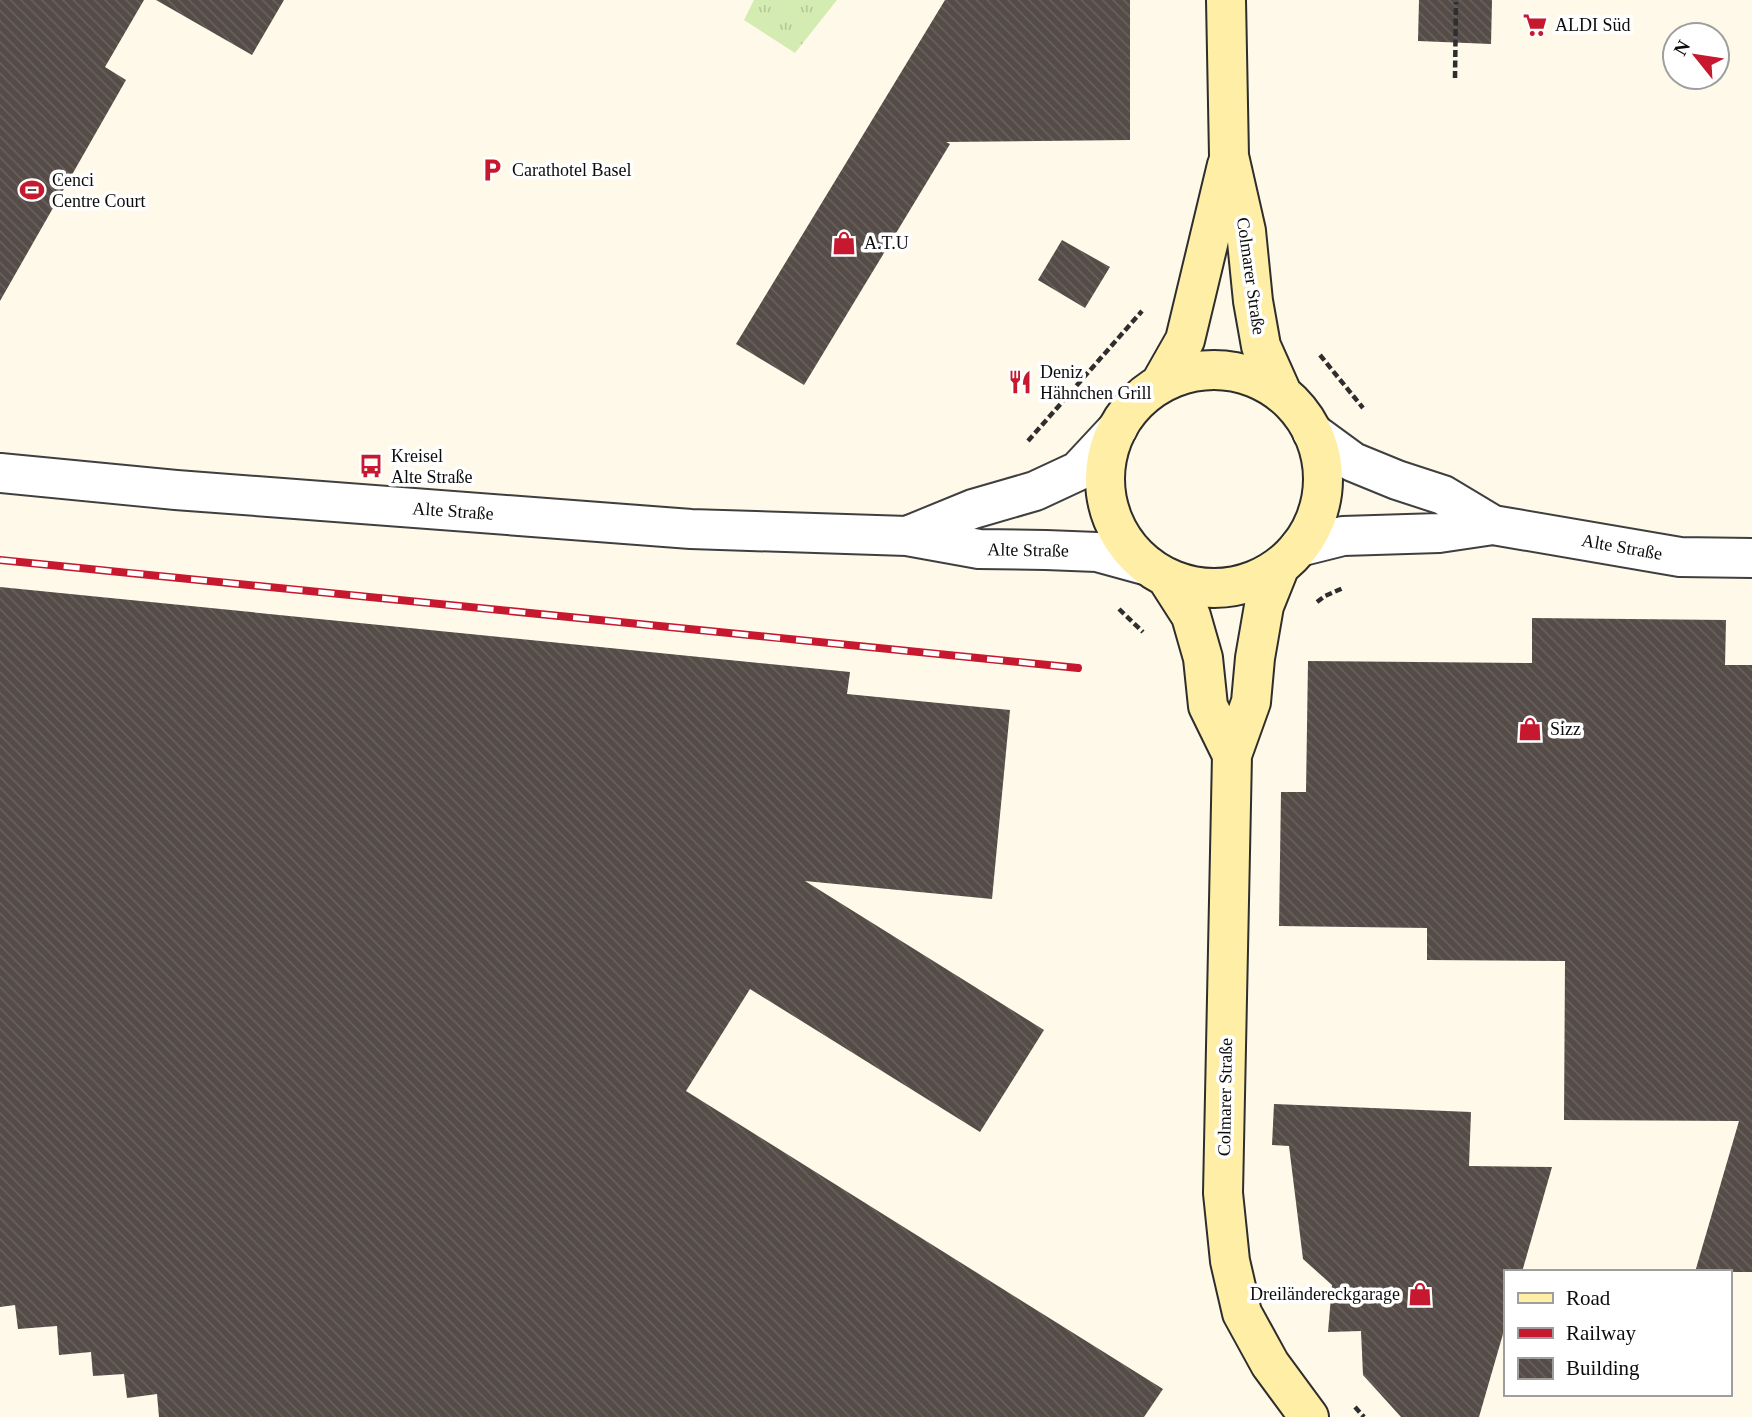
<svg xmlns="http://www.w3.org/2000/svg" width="1752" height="1417" font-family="'Times New Roman',serif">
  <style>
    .grass { fill: url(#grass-tufts) }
    .building { fill: url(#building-back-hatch) }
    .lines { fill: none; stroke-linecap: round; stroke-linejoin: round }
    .minor-casing { stroke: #3f3f3f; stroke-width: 42 }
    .tertiary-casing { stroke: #3f3f3f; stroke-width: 42 }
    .secondary-casing { stroke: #2e2e2e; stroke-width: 42 }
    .path { stroke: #2e2e2e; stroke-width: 4.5; stroke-dasharray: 7 3.5; stroke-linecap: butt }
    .minor { stroke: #fff; stroke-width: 38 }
    .tertiary { stroke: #fff; stroke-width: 38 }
    .secondary { stroke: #ffeea5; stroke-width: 38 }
    .rail-casing { stroke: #c6192f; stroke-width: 8 }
    .rail { stroke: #fff; stroke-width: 5; stroke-dasharray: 16; stroke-linecap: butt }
    .labels { text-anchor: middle; stroke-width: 7; stroke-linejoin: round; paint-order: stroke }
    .poi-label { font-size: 18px; fill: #0c0c0c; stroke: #fff; text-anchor: start }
    .street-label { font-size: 18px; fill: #0c0c0c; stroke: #fff }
  </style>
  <defs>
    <pattern id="grass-tufts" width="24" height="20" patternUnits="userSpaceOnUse" patternTransform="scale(1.75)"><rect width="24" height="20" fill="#d4ecb1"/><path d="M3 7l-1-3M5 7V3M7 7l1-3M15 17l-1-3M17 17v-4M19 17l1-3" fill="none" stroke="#b5c997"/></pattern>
    <pattern id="building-back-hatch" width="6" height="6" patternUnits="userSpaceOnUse" patternTransform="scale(1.75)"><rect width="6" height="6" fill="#554b47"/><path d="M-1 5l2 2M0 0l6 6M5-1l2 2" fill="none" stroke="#68605d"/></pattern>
  </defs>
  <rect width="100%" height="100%" fill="#fff9ea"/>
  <path class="grass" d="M754 0H837L795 53 744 20Z"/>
  <path class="building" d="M0 0H144L105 67 126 80 0 301Z
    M156 0H284L252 55Z
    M945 0H1130V140L946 142 950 144 804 385 736 344Z
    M1419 0H1492L1491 44 1418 41Z
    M1062 240 1110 267 1085 308 1038 280Z
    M0 587 850 672 847 694 1010 710 992 899 805 881 1044 1030 980 1132 750 989 686 1091 1163 1389 1144 1417H159L157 1394 127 1398 124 1374 93 1376 91 1352 59 1355 57 1326 18 1329 15 1305 0 1307Z
    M1532 618 1726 620 1725 665H1752V1272H1695L1739 1121 1564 1120 1565 961 1427 960V928L1279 926 1281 792H1306L1308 661 1532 663Z
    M1274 1104 1471 1112 1469 1166 1552 1167 1522 1272H1505V1327L1479 1417H1401L1363 1375 1361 1331 1328 1332 1332 1285 1303 1259 1289 1146 1272 1145Z"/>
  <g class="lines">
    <g class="minor-casing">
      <path id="minor" d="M1312 432 1353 462 1397 480 1443 495 1493 525
        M1299 547 1343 536 1439 533 1493 525 1680 557 1752 558"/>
    </g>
    <g class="tertiary-casing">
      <path id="tertiary" d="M0 473 176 490 691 529 907 536 979 549 1046 550 1097 552 1148 566
        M907 536 973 509 1035 491 1078 471 1118 428"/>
    </g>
    <g class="secondary-casing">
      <path id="secondary" d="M1226 0 1229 156 1246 231 1253 301 1261 346 1282 393
        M1105 479a109 109 0 1 1 218 0a109 109 0 1 1-218 0Z
        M1160 384 1185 340 1227 165
        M1280 566 1264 606 1255 658 1251 702 1232 755 1223 1193 1230 1261 1242 1313 1270 1364 1309 1417
        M1166 577 1191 616 1203 658 1208 706 1232 755"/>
    </g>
    <path class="path" d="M1455 78 1456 2
      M1320 355 1363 408
      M1028 441 1142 311
      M1317 602 1325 596 1343 588
      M1119 609 1143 632
      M1355 1407 1364 1417"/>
    <use href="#minor" class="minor"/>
    <use href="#tertiary" class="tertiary"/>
    <use href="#secondary" class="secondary"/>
    <g class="rail-casing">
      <path id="rail" d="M0 560 1078 668"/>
    </g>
    <use href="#rail" class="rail"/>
  </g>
  <defs>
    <g id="supermarket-bare" transform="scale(1.89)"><path d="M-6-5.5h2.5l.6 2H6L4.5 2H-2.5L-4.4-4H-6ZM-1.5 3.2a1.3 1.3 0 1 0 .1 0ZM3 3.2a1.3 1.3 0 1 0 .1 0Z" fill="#c6192f" stroke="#fff" stroke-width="2.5" paint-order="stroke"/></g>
    <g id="parking-bare" transform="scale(1.89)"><path d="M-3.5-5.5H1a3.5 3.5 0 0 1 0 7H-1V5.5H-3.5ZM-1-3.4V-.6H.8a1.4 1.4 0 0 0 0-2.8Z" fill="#c6192f" stroke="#fff" stroke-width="2.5" paint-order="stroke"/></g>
    <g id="stadium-bare" transform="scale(1.89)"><path d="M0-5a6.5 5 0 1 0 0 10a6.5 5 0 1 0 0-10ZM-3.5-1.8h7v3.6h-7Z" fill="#c6192f" stroke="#fff" stroke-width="2.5" paint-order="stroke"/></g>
    <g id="shop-bare" transform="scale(1.89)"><path d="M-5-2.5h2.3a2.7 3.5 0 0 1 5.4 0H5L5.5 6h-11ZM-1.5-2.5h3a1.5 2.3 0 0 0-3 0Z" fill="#c6192f" stroke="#fff" stroke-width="2.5" paint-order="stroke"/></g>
    <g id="restaurant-bare" transform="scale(1.89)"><path d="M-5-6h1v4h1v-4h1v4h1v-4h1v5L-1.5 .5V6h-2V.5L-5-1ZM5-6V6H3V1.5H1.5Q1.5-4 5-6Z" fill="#c6192f" stroke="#fff" stroke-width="2.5" paint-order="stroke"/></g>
    <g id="bus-bare" transform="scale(1.89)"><path d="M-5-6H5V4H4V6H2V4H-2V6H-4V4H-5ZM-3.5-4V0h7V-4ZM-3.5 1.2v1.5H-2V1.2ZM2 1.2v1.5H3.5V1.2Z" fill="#c6192f" stroke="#fff" stroke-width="2.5" paint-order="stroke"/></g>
  </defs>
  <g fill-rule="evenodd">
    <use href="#supermarket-bare" x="1535" y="25"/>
    <use href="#parking-bare" x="492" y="170"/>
    <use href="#stadium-bare" x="32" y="190"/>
    <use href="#shop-bare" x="844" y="243"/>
    <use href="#restaurant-bare" x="1020" y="382"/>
    <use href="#bus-bare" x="371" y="466"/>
    <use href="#shop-bare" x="1530" y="729"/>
    <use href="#shop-bare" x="1420" y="1294"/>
  </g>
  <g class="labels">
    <g class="poi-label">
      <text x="1555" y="31">ALDI Süd</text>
      <text x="512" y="176">Carathotel Basel</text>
      <text x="52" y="186">Cenci<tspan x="52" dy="21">Centre Court</tspan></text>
      <text x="864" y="249">A.T.U</text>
      <text x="1040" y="378">Deniz<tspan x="1040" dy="21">Hähnchen Grill</tspan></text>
      <text x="391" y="462">Kreisel<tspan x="391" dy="21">Alte Straße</tspan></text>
      <text x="1550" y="735">Sizz</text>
      <text x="1400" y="1300" text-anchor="end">Dreiländereckgarage</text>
    </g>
    <g class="street-label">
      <text transform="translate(1251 276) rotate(82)" y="6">Colmarer Straße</text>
      <text transform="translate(453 511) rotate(4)" y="6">Alte Straße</text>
      <text transform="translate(1622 547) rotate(10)" y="6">Alte Straße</text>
      <text transform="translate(1028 550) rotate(1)" y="6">Alte Straße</text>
      <text transform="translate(1225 1097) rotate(-89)" y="6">Colmarer Straße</text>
    </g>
  </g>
  <rect x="1504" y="1270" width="228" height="126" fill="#ffffff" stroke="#9e9e9e" stroke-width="2"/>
  <rect x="1518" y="1293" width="35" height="10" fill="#ffeea5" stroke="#9e9e9e" stroke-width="2"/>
  <text x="1566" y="1305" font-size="21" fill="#0c0c0c">Road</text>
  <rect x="1518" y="1328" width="35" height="10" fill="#c6192f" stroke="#9e9e9e" stroke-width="2"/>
  <text x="1566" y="1340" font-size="21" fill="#0c0c0c">Railway</text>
  <rect x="1518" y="1358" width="35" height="21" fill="url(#building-back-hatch)" stroke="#9e9e9e" stroke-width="2"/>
  <text x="1566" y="1375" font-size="21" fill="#0c0c0c">Building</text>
  <g transform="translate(1696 56) rotate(300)"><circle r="33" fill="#ffffff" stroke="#9e9e9e" stroke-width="2"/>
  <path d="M0-5L12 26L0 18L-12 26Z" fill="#c6192f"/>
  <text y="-10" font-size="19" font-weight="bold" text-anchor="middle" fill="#0c0c0c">N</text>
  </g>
</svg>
